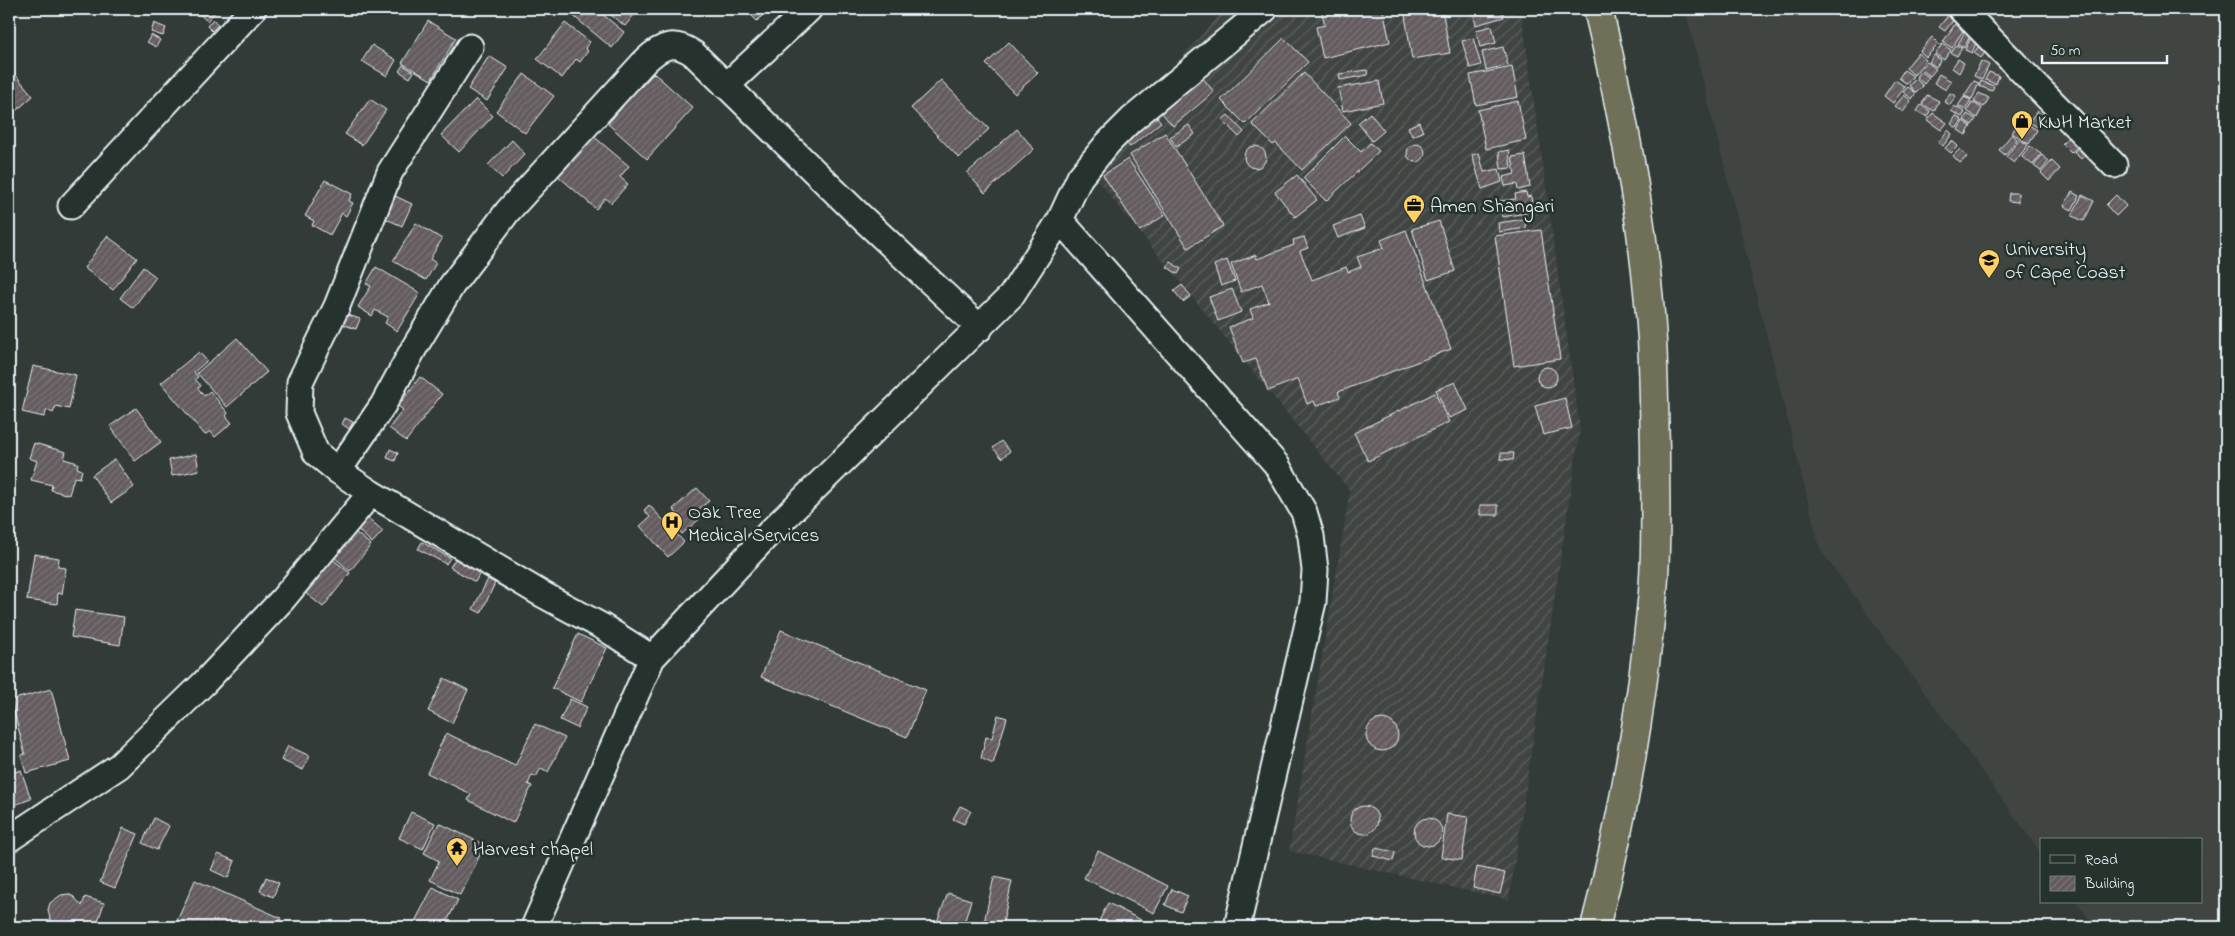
<svg xmlns="http://www.w3.org/2000/svg" width="2235" height="936" font-family="'Indie Flower',sans-serif">
  <style>
    .built { fill: #414543 }
    .industrial { fill: url(#industrial-furrows) }
    .building { fill: url(#building-hatch); stroke: #e8f1f8 }
    .lines { fill: none; stroke-linecap: round; stroke-linejoin: round }
    .minor-casing { stroke: #e8f1f8; stroke-width: 29 }
    .highway-casing { stroke: #e8f1f8; stroke-width: 31 }
    .minor { stroke: #26332d; stroke-width: 25 }
    .highway { stroke: #706f59; stroke-width: 28 }
    .labels { text-anchor: middle; stroke-width: 5; stroke-linejoin: round; paint-order: stroke }
    .poi-label { font-size: 20px; fill: #e8f1f8; stroke: #26332d; text-anchor: start }
  </style>
  <defs>
    <pattern id="industrial-furrows" width="10" height="10" patternUnits="userSpaceOnUse" patternTransform="scale(1.25)"><rect width="10" height="10" fill="#414543"/><path d="M-1 1l2-2M0 10L10 0M9 11l2-2" fill="none" stroke="#5c605f"/></pattern>
    <pattern id="building-hatch" width="6" height="6" patternUnits="userSpaceOnUse" patternTransform="scale(1.25)"><rect width="6" height="6" fill="#645b5f"/><path d="M-1 1l2-2M0 6l6-6M5 7l2-2" fill="none" stroke="#7a7377"/></pattern>
  </defs>
  <rect width="100%" height="100%" fill="#323b37"/>
  <filter id="ink" filterUnits="userSpaceOnUse"><feTurbulence type="fractalNoise" baseFrequency=".02" numOctaves="2"/><feDisplacementMap in="SourceGraphic" scale="10" xChannelSelector="R" yChannelSelector="G"/><feConvolveMatrix kernelMatrix="1 2 1 2 8 2 1 2 1" color-interpolation-filters="sRGB"/></filter>
  <g filter="url(#ink)">
    <path class="built" d="M1685 9H2226V927H2095L2077 902H2201V840H2041V853L1820 549Z"/>
    <path class="industrial" d="M1225 9H1521L1580 430 1509 900 1289 851 1350 491 1085 165Z"/>
    <path class="building" d="M194 9H218L207 21Z
      M575 9H596L624 32 612 48 571 14Z
      M603 9H636L638 10 625 26Z
      M745 9H769L757 21Z
      M1321 9H1383L1390 42 1323 58 1316 27 1325 25Z
      M1404 9H1442L1450 53 1412 59Z
      M1472 9H1502L1504 17 1476 25Z
      M1950 13 1956 17 1945 31 1939 27Z
      M1959 18 1967 24 1952 48 1943 42Z
      M213 19 218 25 212 31 207 26Z
      M428 21 456 38 431 80 402 63Z
      M154 23 166 28 163 36 151 32Z
      M565 23 590 42 585 48 588 51 580 62 576 59 562 78 537 59Z
      M1492 26 1496 43 1480 47 1476 30Z
      M1965 31 1971 34 1964 48 1958 44Z
      M151 35 160 40 156 47 147 42Z
      M1972 35 1978 38 1972 53 1965 50Z
      M1932 37 1939 44 1926 57 1920 51Z
      M1284 38 1308 62 1245 124 1221 100Z
      M1473 38 1481 65 1470 68 1462 41Z
      M1009 42 1038 73 1015 94 986 64Z
      M1942 44 1951 50 1944 60 1935 54Z
      M1980 44 1987 49 1981 58 1974 53Z
      M372 45 396 60 387 76 362 61Z
      M1956 45 1962 48 1957 56 1951 53Z
      M1503 47 1508 65 1486 70 1482 52Z
      M1918 53 1926 60 1914 75 1906 68Z
      M1934 55 1941 60 1936 67 1929 62Z
      M489 56 508 68 487 101 468 89Z
      M1958 59 1964 63 1959 73 1952 68Z
      M1981 61 1989 65 1982 80 1974 76Z
      M1927 62 1936 69 1930 76 1921 69Z
      M403 65 414 72 410 78 399 71Z
      M9 67 33 96 9 117Z
      M1512 67 1518 97 1476 105 1470 75Z
      M1367 70 1368 75 1340 80 1339 74Z
      M1904 70 1913 76 1907 84 1899 78Z
      M1920 71 1929 77 1924 84 1916 77Z
      M1198 72 1214 92 1173 126 1156 106Z
      M1989 72 1999 76 1996 84 1985 80Z
      M654 73 693 108 647 159 608 124 623 106 621 104 636 87 639 89Z
      M1304 73 1351 123 1302 170 1276 143 1273 145 1252 124Z
      M524 74 554 96 525 133 496 111Z
      M1939 74 1951 81 1946 90 1934 83Z
      M1916 79 1923 86 1916 93 1909 85Z
      M941 80 989 129 959 158 911 108Z
      M1895 80 1905 87 1893 103 1884 96Z
      M1379 81 1383 103 1343 111 1338 88Z
      M1974 81 1979 83 1972 99 1964 96Z
      M1981 81 1994 86 1992 91 1979 86Z
      M1908 87 1916 93 1912 99 1903 92Z
      M1950 93 1956 96 1950 105 1945 102Z
      M1979 93 1989 98 1984 107 1974 102Z
      M1904 95 1911 101 1903 112 1895 106Z
      M1927 95 1939 101 1934 111 1922 104Z
      M1964 97 1971 100 1965 110 1958 106Z
      M370 99 386 110 362 145 345 134Z
      M476 99 493 116 459 152 441 135Z
      M1518 101 1526 140 1486 149 1478 110Z
      M1972 102 1982 108 1977 118 1967 111Z
      M1921 105 1930 111 1927 117 1917 111Z
      M1954 106 1965 112 1962 117 1951 111Z
      M1152 111 1161 122 1130 147 1122 137Z
      M2037 111 2046 118 2039 128 2029 122Z
      M1370 113 1384 131 1372 141 1358 123Z
      M1933 113 1947 123 1941 130 1927 120Z
      M1967 114 1976 119 1972 125 1964 120Z
      M1228 115 1244 132 1239 137 1222 120Z
      M1956 116 1962 120 1957 128 1951 124Z
      M1963 121 1971 126 1966 135 1958 130Z
      M1419 122 1423 132 1412 136 1408 127Z
      M2027 124 2037 130 2029 144 2012 133 2017 125 2024 129Z
      M1189 125 1195 134 1176 147 1170 137Z
      M1017 129 1034 149 985 193 967 173Z
      M1948 130 1952 134 1943 146 1938 143Z
      M2073 132 2083 141 2071 153 2062 144Z
      M1165 133 1223 226 1188 248 1130 155Z
      M2012 134 2017 139 2005 155 1999 150Z
      M592 135 629 166 620 177 628 184 611 203 605 198 596 209 557 175Z
      M1345 136 1361 152 1370 143 1379 151 1326 201 1303 178Z
      M2019 139 2028 145 2014 163 2006 157Z
      M512 140 525 154 502 178 488 165Z
      M1952 141 1958 146 1951 153 1945 148Z
      M2083 142 2090 149 2081 159 2074 152Z
      M1407 153a9 9 0 1 1 18 0a9 9 0 1 1-18 0Z
      M1244 157a11 11 0 1 1 22 0a11 11 0 1 1-22 0Z
      M2030 146 2041 154 2033 165 2022 157Z
      M1960 149 1967 157 1960 163 1953 156Z
      M1509 150 1511 168 1501 169 1499 152Z
      M1479 153 1484 172 1499 169 1502 182 1482 189 1472 155Z
      M1525 155 1530 187 1518 190 1517 184 1505 186 1503 177 1515 174 1512 157Z
      M2042 155 2049 161 2041 171 2034 166Z
      M1128 159 1165 215 1140 231 1103 175Z
      M2052 161 2060 169 2049 181 2041 173Z
      M1297 175 1317 200 1295 217 1275 192Z
      M325 180 352 194 349 201 353 203 346 216 342 213 330 235 312 225 314 221 305 216Z
      M1526 192 1527 197 1531 196 1533 212 1502 217 1499 201 1516 199 1515 194Z
      M2072 192 2079 196 2072 210 2064 206Z
      M2009 193H2018V202L2008 201Z
      M393 195 412 204 402 226 382 217Z
      M2082 195 2094 201 2084 221 2072 216Z
      M2116 195 2126 206 2116 216 2106 205Z
      M1360 216 1365 228 1338 238 1333 226Z
      M1525 219 1526 228 1499 232 1498 223Z
      M1439 221 1455 271 1428 280 1412 229Z
      M416 223 442 239 430 259 436 263 426 280 393 261Z
      M1406 230 1451 349 1338 392 1340 397 1316 406 1314 401 1307 404 1298 379 1268 391 1256 359 1243 363 1229 327 1253 318 1250 309 1269 302 1262 284 1241 292 1231 264 1256 255 1257 259 1294 245 1293 240 1304 237 1308 248 1300 251 1312 280 1346 267 1348 272 1361 267 1357 257 1384 248 1381 240Z
      M1541 230 1560 359 1514 366 1495 236Z
      M107 236 137 258 113 290 84 268Z
      M1227 260 1235 281 1221 286 1214 265Z
      M1171 262 1181 269 1178 274 1167 267Z
      M143 267 156 277 133 308 120 298Z
      M376 267 420 293 397 331 385 323 388 317 375 310 372 316 358 307 371 286 366 284Z
      M1182 285 1191 296 1183 302 1174 291Z
      M1232 289 1241 312 1218 321 1209 297Z
      M345 314 360 319 356 329 342 324Z
      M237 338 267 372 227 407 197 373Z
      M199 352 207 361 194 372 198 377 195 379 201 386 198 388 204 396 210 391 228 413 226 416 232 423 215 437 210 431 205 435 161 383Z
      M33 366 76 375 69 409 56 406 53 413 47 410 44 417 22 412Z
      M1537 377a10 10 0 1 1 20 0a10 10 0 1 1-20 0Z
      M420 377 442 394 406 441 389 428 403 410 398 406Z
      M1455 382 1468 410 1449 418 1436 390Z
      M1435 393 1449 422 1368 461 1354 433Z
      M1565 398 1572 428 1543 435 1535 406Z
      M136 408 161 442 135 461 110 426Z
      M345 418 353 422 349 429 342 424Z
      M1001 441 1010 451 1002 458 993 448Z
      M34 443 66 452 64 459 78 463 77 468 82 470 80 478 74 477 69 495 51 490 52 485 31 480 37 461 29 458Z
      M390 449 398 453 395 461 387 458Z
      M1501 453H1514L1513 460 1500 459Z
      M196 454 199 470 172 476 169 460Z
      M115 459 134 487 111 503 92 475Z
      M697 488 709 501 698 510 703 516 682 534 672 522 679 516 673 509Z
      M649 505 684 542 668 557 640 526 650 517 644 510Z
      M1480 505H1498V515H1480Z
      M367 517 383 531 372 543 357 529Z
      M355 532 371 545 350 571 334 557Z
      M422 542 450 558 446 564 418 549Z
      M34 554 59 558 58 567 66 568 62 594 58 593 57 604 27 600Z
      M331 558 350 573 323 607 304 592Z
      M456 558 480 573 475 582 450 567Z
      M488 579 495 583 481 613 473 609Z
      M75 610 124 617 120 645 71 637Z
      M781 630 926 690 907 737 761 677Z
      M578 634 607 648 581 702 552 688Z
      M444 678 468 690 452 723 428 711Z
      M51 689 70 761 26 773 21 755 25 754 11 700Z
      M570 699 587 707 577 728 560 720Z
      M998 715 1007 718 993 764 981 758 986 737 992 738Z
      M1366 735a16 16 0 1 1 32 0a16 16 0 1 1-32 0Z
      M535 724 565 738 548 772 541 768 536 777 532 775 528 784 532 786 513 823 468 800 471 794 427 773 446 733 515 766Z
      M288 746 310 756 303 770 281 760Z
      M21 770 31 799 9 807V774Z
      M960 806 971 811 964 824 953 819Z
      M1350 820a14 14 0 1 1 28 0a14 14 0 1 1-28 0Z
      M411 812 435 823 423 849 399 838Z
      M1447 814 1468 817 1462 860 1441 857Z
      M1414 832a14 14 0 1 1 28 0a14 14 0 1 1-28 0Z
      M154 818 169 826 157 850 142 843Z
      M439 823 485 845 460 895 430 880 439 861 424 853Z
      M123 828 138 834 115 888 100 882Z
      M1375 848 1395 852 1393 861 1373 856Z
      M1098 851 1168 886 1154 913 1084 878Z
      M218 854 235 861 228 878 211 870Z
      M1477 867 1505 873 1500 894 1473 888Z
      M266 877 279 883 273 897 260 891Z
      M994 877 1012 881 1002 927H983Z
      M195 880 281 918 277 927H190L177 921Z
      M433 887 458 900 444 927H412Z
      M1172 889 1188 896 1181 912 1165 905Z
      M948 893 971 900 963 927H935Z
      M68 894 74 897 82 906 85 897 104 903 96 927H56L51 923 48 910 50 903 61 895Z
      M1108 903 1147 923 1146 927H1096Z"/>
    <g class="lines">
      <g class="minor-casing">
        <path id="minor" d="M1961 9 2114 165
          M470 47 390 172 337 306 300 382 299 413 316 453 338 471 371 493 540 593 603 627 652 658
          M726 86 809 9
          M71 206 253 9
          M1060 220 1276 464 1304 512 1311 536 1315 570 1313 602 1237 927
          M338 471 383 405 414 348 452 285 508 211 645 61C662 45 674 40 694 54L858 214 980 328
          M9 839 119 766 204 683 282 600 371 493
          M534 927 652 658 770 532 1011 296 1060 220 1080 177 1108 143 1131 120 1265 9"/>
      </g>
      <g class="highway-casing">
        <path id="highway" d="M1595 927C1624 818 1642 704 1653 592 1657 544 1655 495 1655 447 1654 412 1654 376 1652 340 1645 229 1624 117 1598 9"/>
      </g>
      <use href="#minor" class="minor"/>
      <use href="#highway" class="highway"/>
    </g>
  </g>
  <defs>
    <g id="shop-pin" transform="scale(1.125)"><path d="M0 17L-7.5 6A9.5 9.5 0 1 1 7.5 6Z" fill="#ffd166" stroke="#26332d"/><path d="M-5-2.5h2.3a2.7 3.5 0 0 1 5.4 0H5L5.5 6h-11ZM-1.5-2.5h3a1.5 2.3 0 0 0-3 0Z" fill="#111"/></g>
    <g id="office-pin" transform="scale(1.125)"><path d="M0 17L-7.5 6A9.5 9.5 0 1 1 7.5 6Z" fill="#ffd166" stroke="#26332d"/><path d="M-6-3h4V-5.5h4V-3h4V5H-6ZM-1-4.5V-3h2v-1.5ZM-6 0V1H6V0Z" fill="#111"/></g>
    <g id="university-pin" transform="scale(1.125)"><path d="M0 17L-7.5 6A9.5 9.5 0 1 1 7.5 6Z" fill="#ffd166" stroke="#26332d"/><path d="M0-5L7-2L0 1L-7-2ZM-4 1L0 2.5L4 1V4Q0 6-4 4Z" fill="#111"/></g>
    <g id="hospital-pin" transform="scale(1.125)"><path d="M0 17L-7.5 6A9.5 9.5 0 1 1 7.5 6Z" fill="#ffd166" stroke="#26332d"/><path d="M-5-5h3v3.5h4V-5h3V5h-3V1.5h-4V5h-3Z" fill="#111"/></g>
    <g id="temple-pin" transform="scale(1.125)"><path d="M0 17L-7.5 6A9.5 9.5 0 1 1 7.5 6Z" fill="#ffd166" stroke="#26332d"/><path d="M0-6L5-2H3V0L6.5 2.5H4V6H1.5V3h-3V6H-4V2.5H-6.5L-3 0V-2H-5Z" fill="#111"/></g>
  </defs>
  <g fill-rule="evenodd">
    <use href="#shop-pin" x="2022" y="121"/>
    <use href="#office-pin" x="1414" y="205"/>
    <use href="#university-pin" x="1989" y="260"/>
    <use href="#hospital-pin" x="672" y="522"/>
    <use href="#temple-pin" x="457" y="848"/>
  </g>
  <g class="labels">
    <g class="poi-label">
      <text x="2038" y="128">KNH Market</text>
      <text x="1430" y="212">Amen Shangari</text>
      <text x="2005" y="255">University<tspan x="2005" dy="23">of Cape Coast</tspan></text>
      <text x="688" y="518">Oak Tree<tspan x="688" dy="23">Medical Services</tspan></text>
      <text x="473" y="855">Harvest chapel</text>
    </g>
  </g>
  <rect width="2235" height="936" fill="none" stroke="#26332d" stroke-width="30"/>
  <rect x="15" y="15" width="2205" height="906" fill="none" stroke="#e8f1f8" stroke-width="2" filter="url(#ink)"/>
  <rect x="2040" y="838" width="162" height="65" fill="#26332d" stroke="#747f7e"/>
  <rect x="2050" y="855" width="25" height="8" fill="#26332d" stroke="#747f7e"/>
  <text x="2085" y="864" font-size="15" fill="#e8f1f8">Road</text>
  <rect x="2050" y="876" width="25" height="15" fill="url(#building-hatch)" stroke="#747f7e"/>
  <text x="2085" y="888" font-size="15" fill="#e8f1f8">Building</text>
  <path d="M2042 55v8h125v-8" fill="none" stroke="#e8f1f8" stroke-width="2.5"/>
  <text x="2050" y="55" font-size="15" fill="#e8f1f8" stroke="#26332d" stroke-width="4" paint-order="stroke">50 m</text>
</svg>
